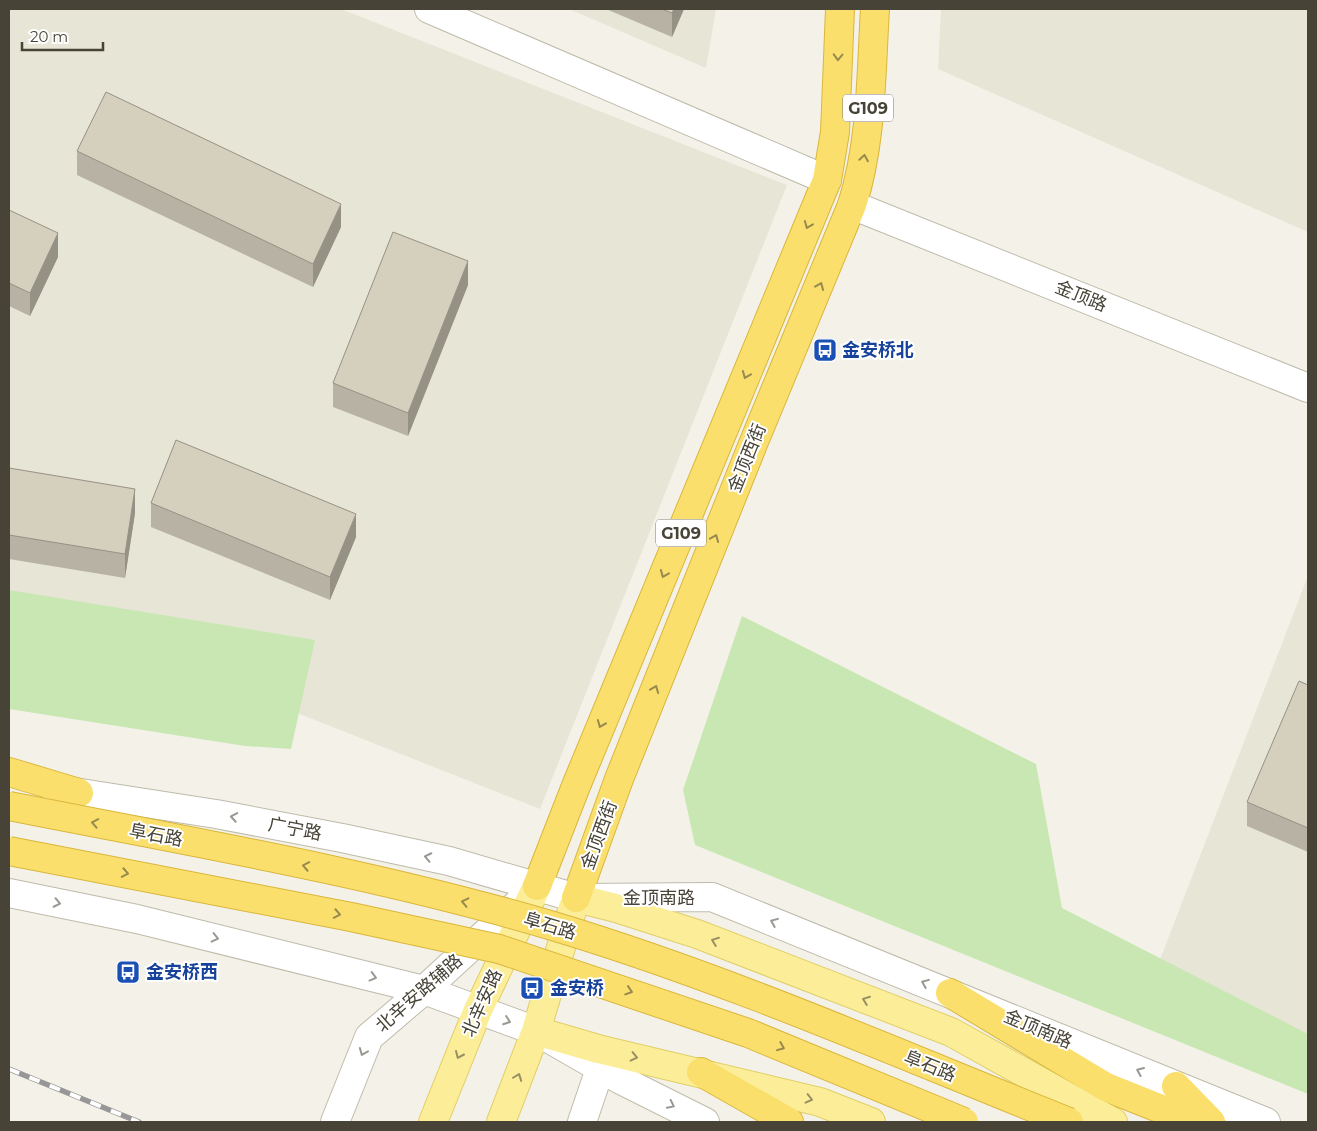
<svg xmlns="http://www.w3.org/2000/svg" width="1317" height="1131" font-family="Montserrat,'Noto Sans SC',sans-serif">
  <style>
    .residential { fill: #e7e5d6 }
    .green { fill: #c8e7b2 }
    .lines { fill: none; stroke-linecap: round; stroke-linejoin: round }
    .minor-casing { stroke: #bfbbab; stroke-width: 30 }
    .major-casing { stroke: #e1ce69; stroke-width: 30 }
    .highway-casing { stroke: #dab63c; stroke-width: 30 }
    .minor { stroke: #fff; stroke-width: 28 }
    .major { stroke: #fcee99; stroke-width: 28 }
    .highway { stroke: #fadf6d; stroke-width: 28 }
    .rail-casing { stroke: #979797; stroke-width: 5.5 }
    .rail { stroke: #fff; stroke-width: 4; stroke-dasharray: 11; stroke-linecap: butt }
    .highway-bridge-casing { stroke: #dab63c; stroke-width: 30; stroke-linecap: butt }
    .highway-bridge { stroke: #fadf6d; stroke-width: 28 }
    .wall { fill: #b7b2a3 }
    .shaded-wall { fill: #959185 }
    .building { fill: #d5cfbe; stroke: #959185 }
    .oneway { stroke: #98894f }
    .oneway2 { stroke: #9a9891 }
    .oneway3 { stroke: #989063 }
    .labels { text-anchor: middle; stroke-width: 4; stroke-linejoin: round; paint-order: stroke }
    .shield { fill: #fff; stroke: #7e7b73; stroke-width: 1 }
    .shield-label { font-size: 16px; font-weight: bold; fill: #474337 }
    .street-label { font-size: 18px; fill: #474337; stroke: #fff }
    .transit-label { font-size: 18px; font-weight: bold; fill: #164399; stroke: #fff; text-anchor: start }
  </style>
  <rect width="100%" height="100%" fill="#f4f2e8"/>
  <path class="residential" d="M9 9H341L787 185 540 809 9 599Z
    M569 9H716L706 68Z
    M941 9H1308V232L938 69Z
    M1308 576V1052L1144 1001Z"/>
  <path class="green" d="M9 590 315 640 291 749 245 746 9 709Z
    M742 616 1036 764 1062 908 1308 1034V1094L695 845 683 790Z"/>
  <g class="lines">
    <g class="minor-casing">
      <path id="minor" d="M429 9 827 180
        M852 205 1308 388
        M55 789 216 814 342 838 449 861 576 898 712 897 1266 1122
        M9 893 137 919 424 990 536 1031 621 1080 705 1122
        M335 1122 369 1037 424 990 523 899
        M582 1122 600 1069 599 1052"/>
    </g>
    <g class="major-casing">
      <path id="major" d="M576 898 616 908 697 934 951 1032 1113 1122
        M536 1031 598 1049 820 1102 871 1122
        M433 1122 478 1010 537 886
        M501 1122 536 1031 573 907"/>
    </g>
    <g class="highway-casing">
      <path id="highway" d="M9 772 79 793
        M537 886 576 786 827 180 835 132 840 9
        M576 898 619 779 753 444 852 205C872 142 871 74 875 9
        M950 993 1106 1087 1194 1122
        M701 1072 789 1122
        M1176 1086 1211 1122"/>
    </g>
    <use href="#minor" class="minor"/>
    <use href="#major" class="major"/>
    <use href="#highway" class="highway"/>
    <g class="rail-casing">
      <path id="rail" d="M9 1069 139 1122"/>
    </g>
    <use href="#rail" class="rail"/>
    <g class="highway-bridge-casing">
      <path id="highway-bridge" d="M9 806C191 842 375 873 553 926 729 979 899 1054 1069 1122
        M9 851 351 917 499 949 748 1033 964 1122"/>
    </g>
    <use href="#highway-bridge" class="highway-bridge"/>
  </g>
  <path class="wall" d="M606 9H684L672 37Z
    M77 151 341 227 313 287 77 175Z
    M9 210 58 257 30 316 9 306Z
    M468 285 408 436 333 407V383Z
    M9 468 135 513 125 578 9 559Z
    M151 503 356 537 330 600 151 527Z
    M1308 685V852L1247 826V802Z"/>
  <path class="shaded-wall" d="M674 9H684L672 37V13Z
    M341 204V227L313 287V264Z
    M58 233V257L30 316V293Z
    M468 261V285L408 436V413Z
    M135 489V513L125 578V554Z
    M356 514V537L330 600V577Z"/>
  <path class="building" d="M662 9H674L672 13Z
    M106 92 341 204 313 264 77 151Z
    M9 210 58 233 30 293 9 283Z
    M393 232 468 261 408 413 333 383Z
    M176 440 356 514 330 577 151 503Z
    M9 468 135 489 125 554 9 535Z
    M1299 681 1308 685V828L1247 802Z"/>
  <defs><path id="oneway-chevron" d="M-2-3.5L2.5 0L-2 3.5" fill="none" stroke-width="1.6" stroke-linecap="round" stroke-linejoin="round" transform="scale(1.25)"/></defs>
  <g class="oneway">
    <use href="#oneway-chevron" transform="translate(838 57) rotate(92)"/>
    <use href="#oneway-chevron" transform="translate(864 158) rotate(-81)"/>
    <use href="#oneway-chevron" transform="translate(808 225) rotate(112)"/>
    <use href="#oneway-chevron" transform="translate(820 286) rotate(-67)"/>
    <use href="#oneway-chevron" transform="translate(746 375) rotate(112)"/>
    <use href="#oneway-chevron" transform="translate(715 538) rotate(-68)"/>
    <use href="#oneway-chevron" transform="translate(664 574) rotate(112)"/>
    <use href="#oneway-chevron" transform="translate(655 689) rotate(-68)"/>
    <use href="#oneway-chevron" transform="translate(601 724) rotate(112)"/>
    <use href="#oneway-chevron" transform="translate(95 823) rotate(-169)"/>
    <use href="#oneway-chevron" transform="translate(306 866) rotate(-169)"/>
    <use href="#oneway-chevron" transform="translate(125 873) rotate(11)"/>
    <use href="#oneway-chevron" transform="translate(465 902) rotate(-167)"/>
    <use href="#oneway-chevron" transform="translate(337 914) rotate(11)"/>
    <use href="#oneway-chevron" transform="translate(629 991) rotate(18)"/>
    <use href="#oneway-chevron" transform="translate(781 1047) rotate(22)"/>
  </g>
  <g class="oneway2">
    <use href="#oneway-chevron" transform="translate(234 817) rotate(-170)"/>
    <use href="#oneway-chevron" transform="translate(428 857) rotate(-168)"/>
    <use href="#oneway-chevron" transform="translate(57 903) rotate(12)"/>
    <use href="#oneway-chevron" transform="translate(774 922) rotate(-158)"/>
    <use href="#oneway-chevron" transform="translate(215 938) rotate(13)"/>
    <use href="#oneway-chevron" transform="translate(373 977) rotate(15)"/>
    <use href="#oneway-chevron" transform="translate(925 983) rotate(-158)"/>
    <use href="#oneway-chevron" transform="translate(507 1021) rotate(20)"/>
    <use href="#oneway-chevron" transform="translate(363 1052) rotate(112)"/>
    <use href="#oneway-chevron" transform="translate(1140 1071) rotate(-157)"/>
    <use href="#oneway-chevron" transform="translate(671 1105) rotate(26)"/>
  </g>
  <g class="oneway3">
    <use href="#oneway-chevron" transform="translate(715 941) rotate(-159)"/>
    <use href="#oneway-chevron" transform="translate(866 1000) rotate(-159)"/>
    <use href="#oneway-chevron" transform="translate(459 1055) rotate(114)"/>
    <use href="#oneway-chevron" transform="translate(634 1057) rotate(13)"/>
    <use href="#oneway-chevron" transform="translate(518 1077) rotate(-69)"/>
    <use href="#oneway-chevron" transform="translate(809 1099) rotate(14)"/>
  </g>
  <defs>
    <g id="bus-square" transform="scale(1.25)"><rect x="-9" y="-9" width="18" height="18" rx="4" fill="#1a4fb4" stroke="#fff"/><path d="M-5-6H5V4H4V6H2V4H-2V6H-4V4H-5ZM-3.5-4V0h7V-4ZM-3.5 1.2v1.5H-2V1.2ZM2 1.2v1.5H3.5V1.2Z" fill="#fff"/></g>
  </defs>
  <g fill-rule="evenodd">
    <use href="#bus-square" x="825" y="350"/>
    <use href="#bus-square" x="128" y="972"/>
    <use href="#bus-square" x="532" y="988"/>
  </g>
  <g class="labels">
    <g class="shield">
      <rect x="843" y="94.5" width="50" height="27" rx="4"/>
      <rect x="656" y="519.5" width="50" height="27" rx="4"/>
    </g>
    <g class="shield-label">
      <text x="868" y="114">G109</text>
      <text x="681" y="539">G109</text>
    </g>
    <g class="street-label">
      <text transform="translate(1081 296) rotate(22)" y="6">金顶路</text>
      <text transform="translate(747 458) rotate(-68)" y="6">金顶西街</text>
      <text transform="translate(295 829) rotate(11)" y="6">广宁路</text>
      <text transform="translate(156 835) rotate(11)" y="6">阜石路</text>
      <text transform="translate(599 835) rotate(-70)" y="6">金顶西街</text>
      <text x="659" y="904">金顶南路</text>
      <text transform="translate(550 926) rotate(17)" y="6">阜石路</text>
      <text transform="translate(419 993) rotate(-41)" y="6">北辛安路辅路</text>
      <text transform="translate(482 1003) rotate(-66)" y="6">北辛安路</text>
      <text transform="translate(1038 1029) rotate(23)" y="6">金顶南路</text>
      <text transform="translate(930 1066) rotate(22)" y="6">阜石路</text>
    </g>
    <g class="transit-label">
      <text x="842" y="356">金安桥北</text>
      <text x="146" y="978">金安桥西</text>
      <text x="550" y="994">金安桥</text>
    </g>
  </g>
  <rect width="1317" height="1131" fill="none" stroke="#474337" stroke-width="20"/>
  <path d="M22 42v8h81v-8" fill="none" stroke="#474337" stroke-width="2.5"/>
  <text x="30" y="42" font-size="15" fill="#474337" stroke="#ffffff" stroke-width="4" paint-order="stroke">20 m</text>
</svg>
